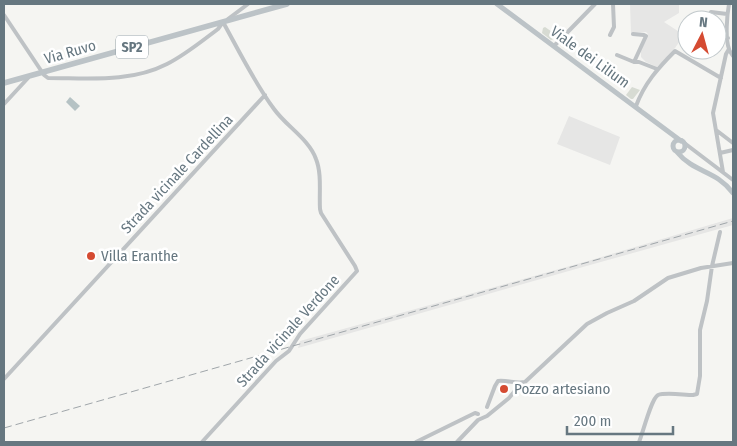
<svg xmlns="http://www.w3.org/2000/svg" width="737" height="446" font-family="'Fira Sans Condensed',sans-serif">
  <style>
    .built { fill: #e6e6e5 }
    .green { fill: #d7dbd3 }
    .water { fill: #b5c2c4 }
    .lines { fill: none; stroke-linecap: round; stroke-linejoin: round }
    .minor { stroke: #bec2c5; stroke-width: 4 }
    .secondary { stroke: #bcc3c7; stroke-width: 5 }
    .primary { stroke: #bcc3c7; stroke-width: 5.5 }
    .rail { stroke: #a0a6aa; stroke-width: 1; stroke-dasharray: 8 4; stroke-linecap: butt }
    .poi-dot { fill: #d54b32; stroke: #fff; stroke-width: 2 }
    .labels { text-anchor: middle; stroke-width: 5; stroke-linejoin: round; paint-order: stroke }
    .shield { fill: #fff; stroke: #94a0a6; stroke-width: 1 }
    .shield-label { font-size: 14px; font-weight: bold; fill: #667780 }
    .street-label { font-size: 15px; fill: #667780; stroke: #fff }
    .poi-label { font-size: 15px; fill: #667780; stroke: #fff; text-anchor: start }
  </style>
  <rect width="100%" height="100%" fill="#f5f5f2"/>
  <path class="built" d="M630 4H679V13L664 22 684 35 675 48 657 67 646 62 641 57V51L648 34 646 32 631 33Z
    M569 116 620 137 610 165 557 144Z
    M733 218V225L590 265 298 348 300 341 588 261Z"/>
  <path class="green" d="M545 27 558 36 556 38 551 40 542 33 543 28Z
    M632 87 640 90 633 99H631L626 95Z"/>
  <path class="water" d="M70 97 80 106 75 111 66 102Z"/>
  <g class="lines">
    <path class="minor" d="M729 4C727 15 725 38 729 49 729 50 733 56 733 56
      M711 12 727 14
      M4 15 44 75 48 78C88 78 130 83 167 64 185 55 202 41 218 29L223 22C239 51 254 82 274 109 286 126 309 139 316 159 322 174 319 193 320 209L321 213 355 266 357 271 300 334 289 351 276 361 202 442
      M228 19 248 4
      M633 34 644 35 646 36 634 62H639L657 69
      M610 35 614 27 613 4
      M717 39 728 38
      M554 46 595 4
      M617 55 634 62
      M4 104 28 78
      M636 106C644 84 658 68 675 51L721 78
      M716 130 733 143
      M683 142 733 180
      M720 153 733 150
      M723 172 713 113 726 54 729 49
      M4 379 265 95
      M487 407 495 386 498 381C508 380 516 384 525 382L587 324 607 313 634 301 668 278 701 268 733 263
      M416 442 475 413 478 414
      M457 442 478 420 487 416 509 398 514 392 519 383
      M639 442C643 433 651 399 658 395 666 392 684 395 693 395L697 394 700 376V330L707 301 712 266 720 232"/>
    <path class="secondary" d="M497 4 681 141
      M673 146a6 6 0 1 1 12 0a6 6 0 1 1-12 0Z
      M677 152C694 173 716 170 733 193"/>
    <path class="primary" d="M4 83 287 4"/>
    <path class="rail" d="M4 428 733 221"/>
  </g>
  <g class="poi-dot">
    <circle cx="91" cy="256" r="5"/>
    <circle cx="504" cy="389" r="5"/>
  </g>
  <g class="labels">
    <rect class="shield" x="116" y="35.5" width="32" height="23" rx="4"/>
    <g class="shield-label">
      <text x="132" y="52">SP2</text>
    </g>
    <g class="street-label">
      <text transform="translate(70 52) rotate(-16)" y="5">Via Ruvo</text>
      <text transform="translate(590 57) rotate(36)" y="5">Viale dei Lilium</text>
      <text transform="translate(177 174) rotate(-47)" y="5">Strada vicinale Cardellina</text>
      <text transform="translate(288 331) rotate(-48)" y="5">Strada vicinale Verdone</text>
    </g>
    <g class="poi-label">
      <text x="101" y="261">Villa Eranthe</text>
      <text x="514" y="394">Pozzo artesiano</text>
    </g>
  </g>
  <rect width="737" height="446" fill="none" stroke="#667780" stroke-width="10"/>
  <g transform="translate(702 35) rotate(6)"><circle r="24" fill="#ffffff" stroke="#c2c9cc"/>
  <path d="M0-4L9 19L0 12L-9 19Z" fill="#d54b32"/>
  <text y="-8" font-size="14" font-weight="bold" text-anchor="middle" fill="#667780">N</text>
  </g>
  <path d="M567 426v8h106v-8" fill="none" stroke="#667780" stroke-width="2.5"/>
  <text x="574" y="426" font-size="15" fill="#667780" stroke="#ffffff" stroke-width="4" paint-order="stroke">200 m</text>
</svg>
